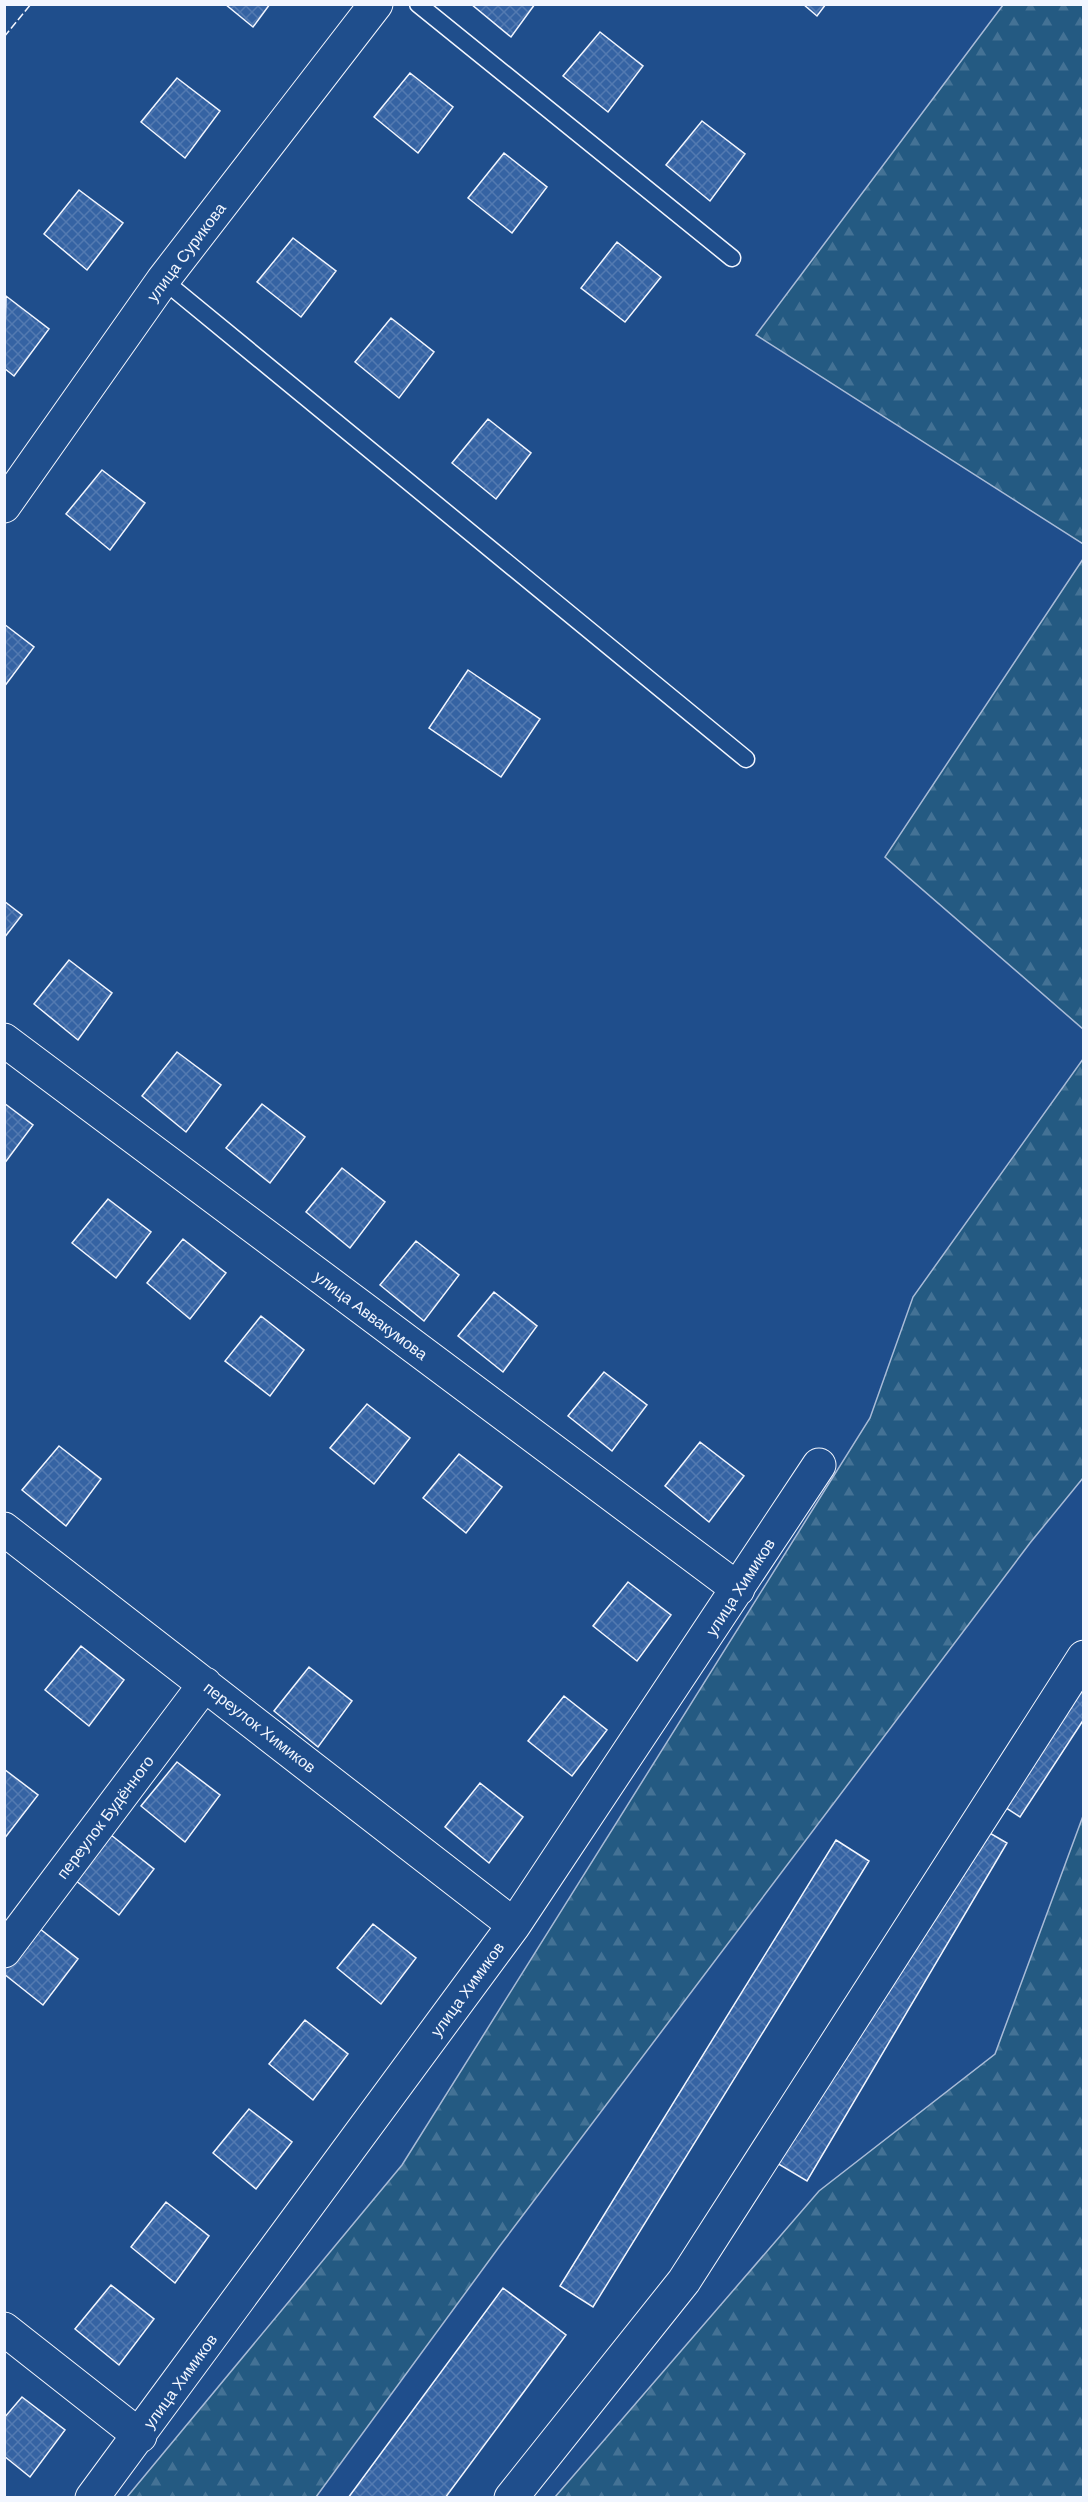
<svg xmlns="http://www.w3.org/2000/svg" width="1088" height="2502" font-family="'DM Sans',sans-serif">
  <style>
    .forest { fill: url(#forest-firs); stroke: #a8bbd7; stroke-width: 1.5 }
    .building { fill: url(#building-cross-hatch); stroke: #f2f6ff; stroke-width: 1.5 }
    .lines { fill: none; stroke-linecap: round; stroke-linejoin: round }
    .service-casing { stroke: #f2f6ff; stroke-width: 19 }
    .minor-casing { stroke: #f2f6ff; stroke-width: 35 }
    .service { stroke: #1f4e8c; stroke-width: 16 }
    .minor { stroke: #1f4e8c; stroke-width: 33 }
    .fence { stroke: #f2f6ff; stroke-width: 1.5; stroke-dasharray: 8 3; stroke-linecap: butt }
    .labels { text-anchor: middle; stroke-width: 4.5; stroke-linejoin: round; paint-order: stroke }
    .street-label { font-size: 16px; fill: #f2f6ff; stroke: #1f4e8c }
  </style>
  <defs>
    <pattern id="forest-firs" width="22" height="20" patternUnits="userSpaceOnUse" patternTransform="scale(1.5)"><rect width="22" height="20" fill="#245a82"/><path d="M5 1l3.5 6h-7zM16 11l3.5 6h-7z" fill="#447295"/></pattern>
    <pattern id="building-cross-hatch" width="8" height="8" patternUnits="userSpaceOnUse" patternTransform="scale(1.5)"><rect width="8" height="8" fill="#3563a3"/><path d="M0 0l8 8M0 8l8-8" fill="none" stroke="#537ab1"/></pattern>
  </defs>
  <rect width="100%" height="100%" fill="#1f4e8c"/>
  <path class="forest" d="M1003 5H1083V544L756 335Z
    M1083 559V1029L885 857Z
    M1083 1059V1478L1030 1543 499 2247 316 2497H127L402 2165 870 1418 913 1297Z
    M1083 1816V2497H555L819 2191 995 2054Z"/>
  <path class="building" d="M225 4H270L253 27Z
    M471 4H535L511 37Z
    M803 4H826L817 16Z
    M600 32 643 66 608 112 563 76Z
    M410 73 453 107 418 153 374 117Z
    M177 78 220 111 185 158 141 122Z
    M702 121 745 154 710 201 666 165Z
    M504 153 547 187 512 233 468 198Z
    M79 190 123 223 87 270 44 234Z
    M293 238 336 271 301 317 257 282Z
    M617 242 661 277 625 322 581 288Z
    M6 296 49 329 14 376 4 368Z
    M391 318 434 352 399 398 355 362Z
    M488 419 531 453 496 499 452 463Z
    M102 470 145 503 110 550 66 514Z
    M4 624 34 647 4 687Z
    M468 670 540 719 501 777 429 728Z
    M4 901 22 915 4 938Z
    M69 960 112 993 78 1040 34 1004Z
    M177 1052 221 1085 186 1132 142 1096Z
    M4 1103 33 1125 4 1164Z
    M262 1104 305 1137 270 1183 226 1148Z
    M342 1168 385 1202 350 1248 306 1212Z
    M108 1199 151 1232 116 1278 72 1243Z
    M183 1239 226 1273 190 1319 147 1283Z
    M416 1241 459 1275 424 1321 380 1285Z
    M494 1292 537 1326 503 1372 458 1336Z
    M261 1316 304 1350 270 1396 225 1361Z
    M604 1372 647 1405 612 1451 568 1416Z
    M367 1404 410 1438 374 1484 330 1448Z
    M700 1442 744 1476 709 1522 665 1486Z
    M59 1446 101 1479 66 1526 22 1490Z
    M459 1454 502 1487 466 1533 423 1498Z
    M628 1582 671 1615 637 1661 593 1626Z
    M1084 1640V1719L1020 1817 983 1793Z
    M81 1646 124 1680 89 1726 45 1690Z
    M309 1667 352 1701 318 1747 274 1711Z
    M564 1696 607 1730 572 1776 528 1741Z
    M177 1762 220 1795 185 1842 141 1806Z
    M4 1769 38 1795 4 1839Z
    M480 1783 523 1817 489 1863 445 1827Z
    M969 1821 1007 1843 807 2181 770 2159Z
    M111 1835 154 1869 119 1915 75 1880Z
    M836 1840 869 1861 593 2307 560 2286Z
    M373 1924 416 1958 381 2004 337 1968Z
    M35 1925 78 1959 43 2005 4 1974V1963Z
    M305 2020 348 2054 313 2100 269 2064Z
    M249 2109 292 2142 256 2189 213 2153Z
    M166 2202 209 2236 175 2283 131 2247Z
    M111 2285 154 2319 119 2365 75 2329Z
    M503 2288 566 2335 445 2498H348Z
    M22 2397 65 2430 30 2477 4 2456V2418Z"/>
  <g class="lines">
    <g class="service-casing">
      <path id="service" d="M418 4 732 258
        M163 280 746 759"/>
    </g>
    <g class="minor-casing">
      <path id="minor" d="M4 506 163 280 376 4
        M4 1040 738 1589
        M4 1529 514 1925
        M4 1951 205 1684
        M4 2329 140 2436
        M92 2498 514 1925 819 1465
        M511 2498 684 2281 1084 1657"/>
    </g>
    <use href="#service" class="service"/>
    <use href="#minor" class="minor"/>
    <path class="fence" d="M4 37 31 4"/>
  </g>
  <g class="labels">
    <g class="street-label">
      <text transform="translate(186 252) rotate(-53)" y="6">улица Сурикова</text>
      <text transform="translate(371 1315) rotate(37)" y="6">улица Аввакумова</text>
      <text transform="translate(740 1587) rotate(-57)" y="6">улица Химиков</text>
      <text transform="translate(260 1727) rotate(38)" y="6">переулок Химиков</text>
      <text transform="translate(105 1817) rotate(-53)" y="6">переулок Будённого</text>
      <text transform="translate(467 1989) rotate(-54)" y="6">улица Химиков</text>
      <text transform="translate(180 2381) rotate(-54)" y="6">улица Химиков</text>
    </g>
  </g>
  <rect width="1088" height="2502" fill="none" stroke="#f2f6ff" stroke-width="12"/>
</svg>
